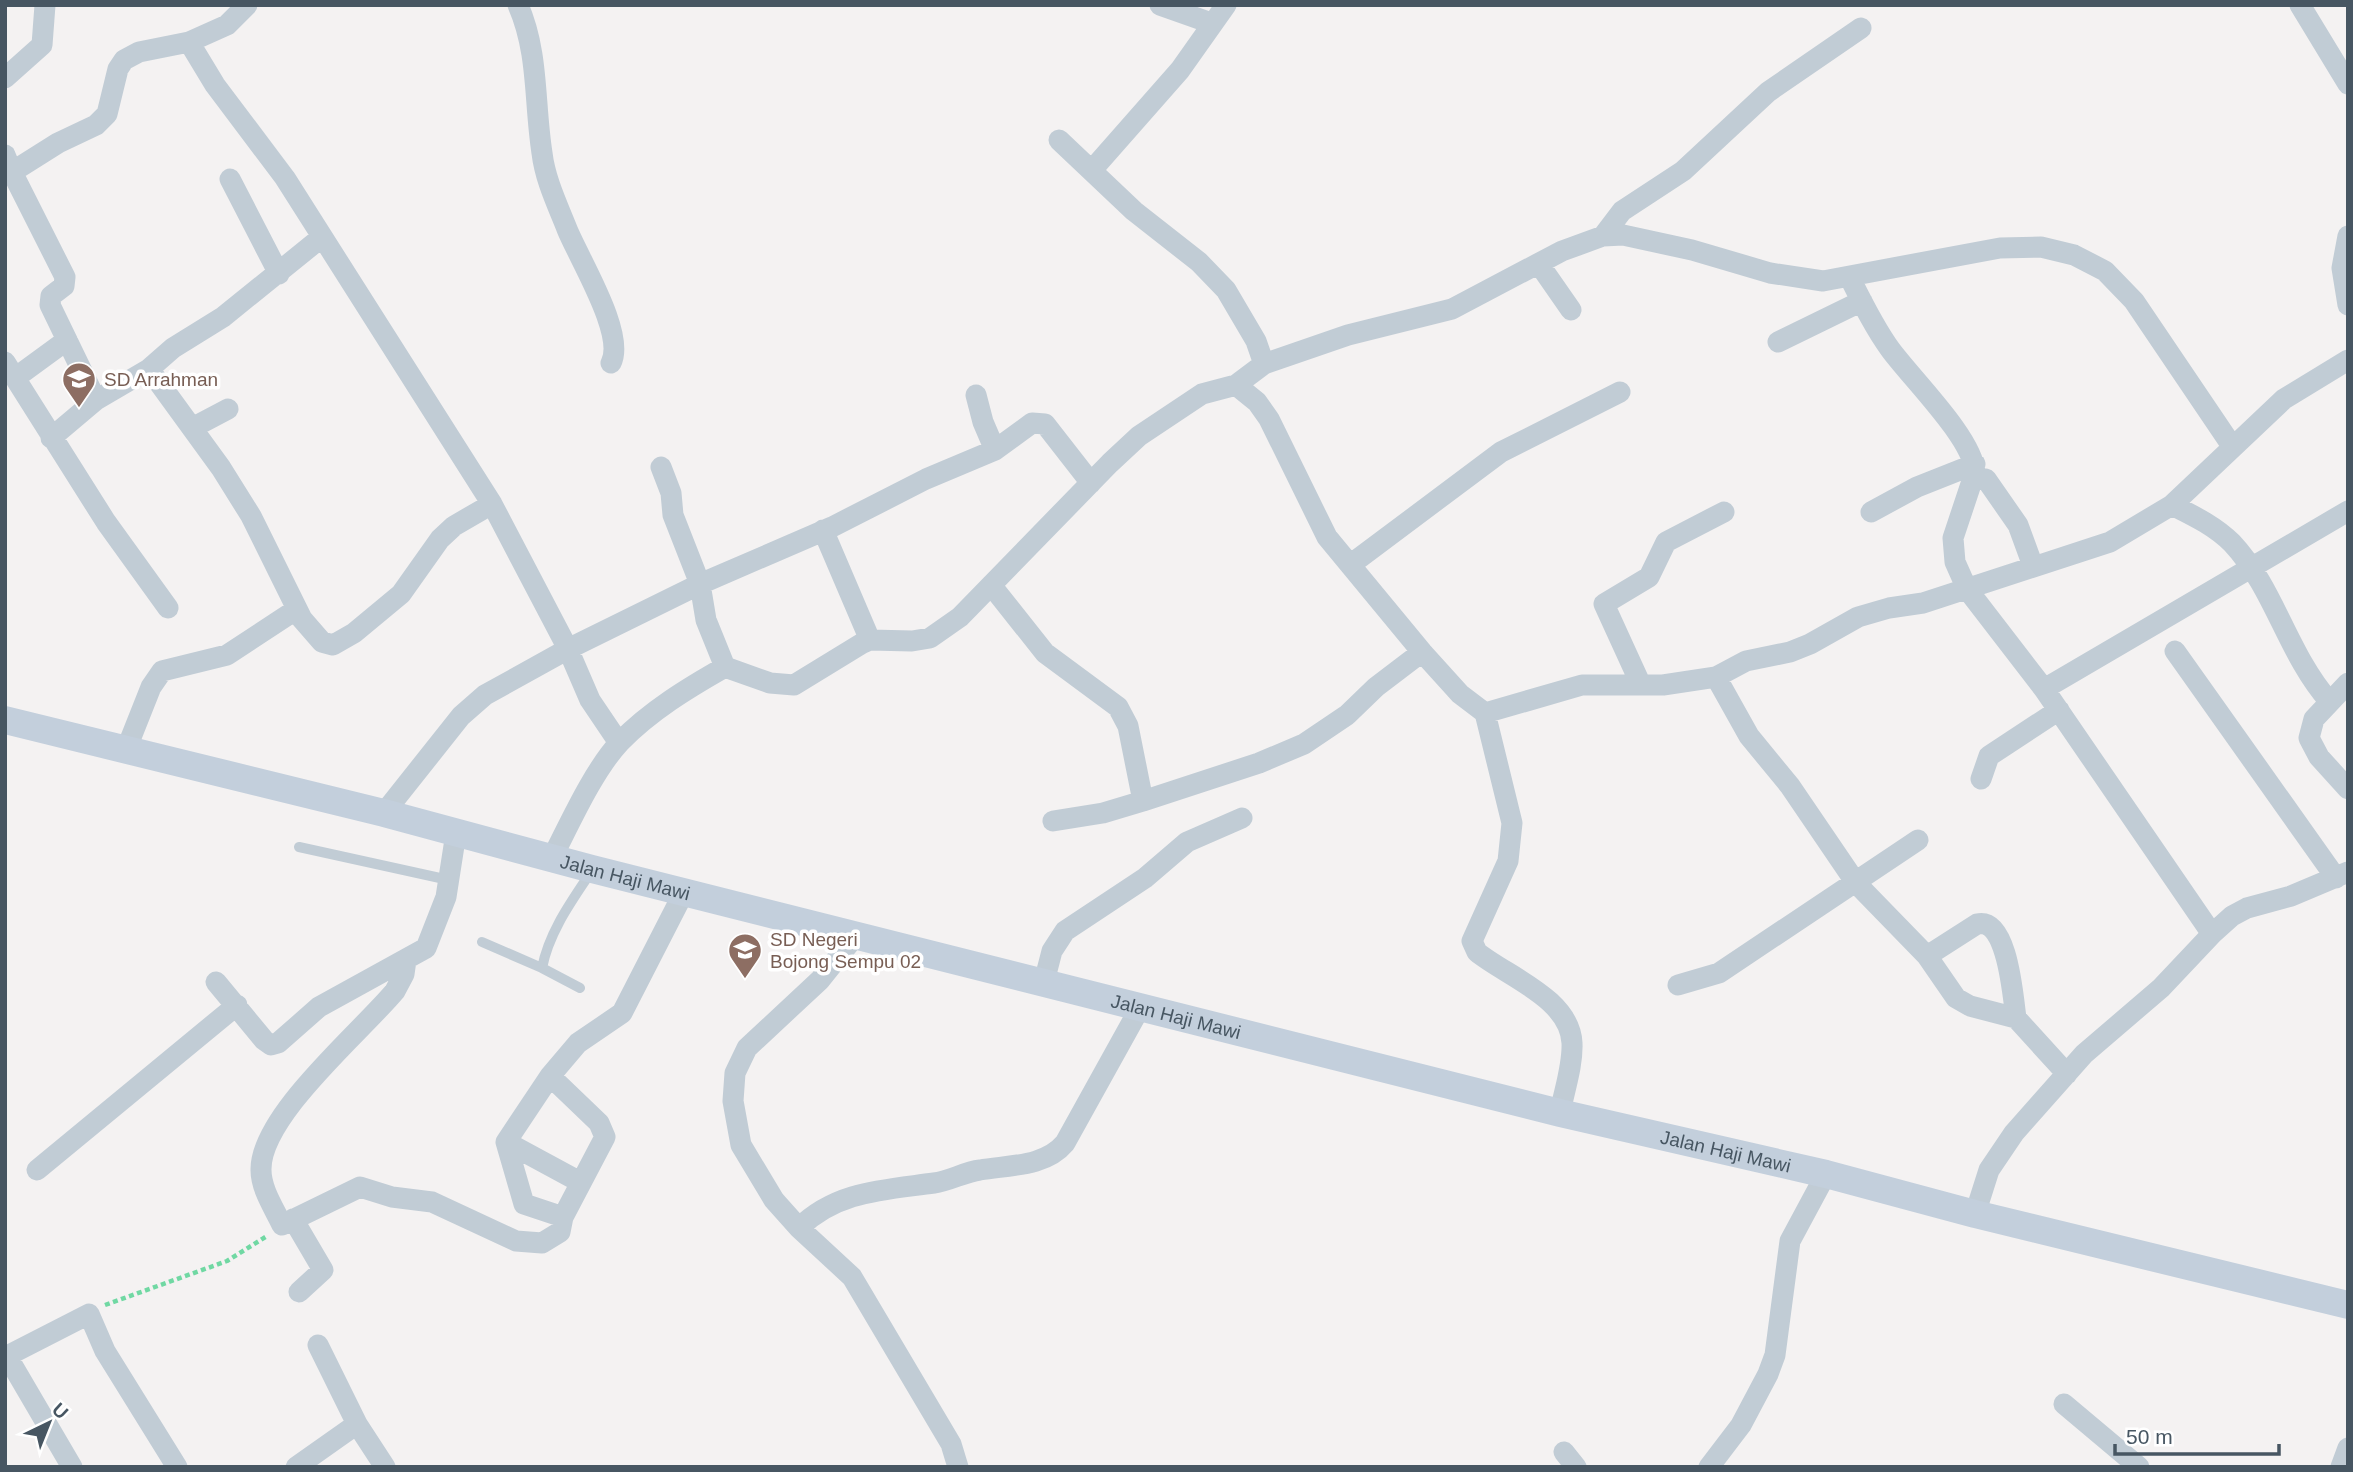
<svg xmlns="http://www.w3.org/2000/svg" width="2353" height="1472" font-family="Arial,sans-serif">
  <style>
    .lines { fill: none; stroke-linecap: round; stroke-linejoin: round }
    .path { stroke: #70d8a3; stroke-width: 4.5; stroke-dasharray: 5 3.5; stroke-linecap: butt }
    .lane { stroke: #c1ccd5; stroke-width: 10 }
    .street { stroke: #c1ccd5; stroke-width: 21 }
    .secondary { stroke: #c3cfdc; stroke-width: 28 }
    .labels { text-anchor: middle; stroke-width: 7; stroke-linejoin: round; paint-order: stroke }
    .education-label { font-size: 19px; fill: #785e54; stroke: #fff; text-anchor: start }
    .street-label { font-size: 19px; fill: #475662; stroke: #fff }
  </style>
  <rect width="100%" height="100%" fill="#f4f2f2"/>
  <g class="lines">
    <path class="path" d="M105 1305 227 1261 267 1236"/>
    <path class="lane" d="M299 847 449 880
      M482 942 542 968C549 932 571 902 591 872
      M542 968 580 988"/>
    <path class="street" d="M518 5C539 53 534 102 542 153 545 179 557 204 567 229 579 259 626 334 611 363
      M1160 5 1211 23
      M2300 5 2348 84
      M189 42 215 85 285 178 492 504 568 649 590 700 619 743
      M5 78 42 45 45 5
      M1059 140 1134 211 1199 262 1226 290 1256 341 1264 364
      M5 155 12 172 58 143 96 125 107 114 118 69 124 60 139 52 189 42 227 25 247 5
      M1092 170 1180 70 1226 5
      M12 172 65 277 64 286 51 296 50 305 96 400 149 369 173 348 223 317 322 237
      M230 179 279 274
      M1603 236 1622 211 1683 171 1768 92 1861 28
      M2348 236 2342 268 2348 305
      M1539 264 1571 310
      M1850 278C1862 302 1874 327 1890 349 1911 378 1973 438 1975 472L1953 538 1955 562 1967 589 2044 689 2212 934
      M1778 342 1862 301
      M5 362 106 522 168 608
      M149 369 221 468 251 516 302 619 322 642 333 645 354 633 401 594 440 539 454 526 492 504
      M15 378 67 340
      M1236 385 1257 402 1269 419 1327 537 1422 652 1460 694 1485 713 1512 823 1508 861 1472 941 1477 952C1506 976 1570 998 1572 1043 1573 1066 1564 1091 1560 1113
      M976 395 983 422 995 450
      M192 428 228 409
      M51 438 96 400
      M661 467 671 493 673 515 700 584 706 620 725 667 770 683 794 685 861 644 870 640 912 641 930 638 960 617 1110 463 1139 436 1202 394 1236 385 1264 364 1348 335 1452 309 1562 251 1603 236 1623 235 1692 250 1770 273 1823 281 2000 248 2041 247 2074 255 2105 271 2134 301 2232 446
      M1986 479 2018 525 2033 566
      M2172 505C2194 516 2215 526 2232 543 2275 589 2287 653 2329 701
      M1871 512 1917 487 1975 464
      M823 530 870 640
      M1350 565 1501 452 1620 392
      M991 585 1045 653 1118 707 1128 726 1143 801
      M2175 651 2336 878
      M1716 677 1749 736 1790 786 1856 883 1927 956 1956 998 1970 1006 2016 1018 2067 1074
      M2348 683 2314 719 2309 738 2319 757 2348 789
      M1641 685 1604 604 1649 577 1666 542 1724 512
      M2044 689 2348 511
      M1485 713 1582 685H1663L1716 677 1746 661 1790 652 1810 644 1858 617 1889 608 1923 603 2110 542 2172 505 2284 399 2348 360
      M126 750 151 687 162 671 227 655 297 609
      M1981 779 1989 756 2059 710
      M384 813 461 716 485 695 568 649 700 584 832 527 926 479 995 450 1032 423 1045 424 1091 483
      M1053 821 1103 813 1143 801 1259 763 1304 744 1347 715 1376 687 1422 652
      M552 858C570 823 593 771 620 742 650 711 688 688 725 667
      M856 935 820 980 747 1048 735 1073 733 1101 741 1145 774 1200 799 1228 852 1277 951 1444 958 1467
      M1927 956 1977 924C2008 917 2013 998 2016 1018
      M406 960 404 974 395 991C360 1033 260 1116 261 1170 261 1189 274 1208 282 1225L360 1187 392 1197 432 1202 516 1241 542 1243 560 1232 563 1217 605 1137 599 1123 550 1076
      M216 982 264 1040 271 1045 278 1043 319 1007 426 948 446 897 456 833
      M1044 982 1052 951 1065 931 1145 878 1187 842 1242 818
      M1678 985 1719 973 1918 840
      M506 1142 524 1204 563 1217
      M37 1170 237 1005
      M580 1182 506 1142 550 1076 578 1043 622 1013 684 892
      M1975 1214 1989 1170 2014 1133 2084 1054 2161 988 2212 934 2232 916 2247 908 2291 896 2348 872
      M293 1219 323 1270 299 1292
      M799 1228C836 1191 884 1190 934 1183 950 1181 964 1172 980 1170 1009 1165 1045 1167 1065 1143L1141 1006
      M318 1345 357 1424 385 1467
      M7 1356 72 1467
      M5 1357 89 1314 105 1351 177 1467
      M2064 1404 2139 1467
      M1564 1452 1576 1467
      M296 1467 357 1424
      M1709 1467 1741 1425 1768 1374 1775 1355 1790 1241 1826 1174
      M2341 1467 2348 1448"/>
    <path class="secondary" id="s1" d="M5 720 384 813 592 869 1560 1113 1826 1174 1975 1214 2348 1305"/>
  </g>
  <defs>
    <g id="school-pin" transform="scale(1.75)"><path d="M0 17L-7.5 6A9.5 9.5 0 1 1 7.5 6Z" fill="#8d6e63" stroke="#fff"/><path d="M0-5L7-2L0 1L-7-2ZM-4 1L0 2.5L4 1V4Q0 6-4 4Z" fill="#fff"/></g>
  </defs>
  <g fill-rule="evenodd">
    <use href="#school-pin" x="79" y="379"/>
    <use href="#school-pin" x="745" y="950"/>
  </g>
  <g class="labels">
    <g class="education-label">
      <text x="104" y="386">SD Arrahman</text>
      <text x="770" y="946">SD Negeri<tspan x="770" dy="22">Bojong Sempu 02</tspan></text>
    </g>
    <g class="street-label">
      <text dy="7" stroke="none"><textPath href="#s1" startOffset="640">Jalan Haji Mawi</textPath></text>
      <text dy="7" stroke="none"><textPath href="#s1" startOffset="1208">Jalan Haji Mawi</textPath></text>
      <text dy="7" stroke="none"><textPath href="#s1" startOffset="1774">Jalan Haji Mawi</textPath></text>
    </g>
  </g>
  <rect width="2353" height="1472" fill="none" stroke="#475662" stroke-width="14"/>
  <g transform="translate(49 1423) rotate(43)" stroke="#ffffff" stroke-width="5" paint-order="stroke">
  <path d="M0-5L12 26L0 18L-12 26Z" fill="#475662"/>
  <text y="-10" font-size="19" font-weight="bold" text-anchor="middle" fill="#475662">U</text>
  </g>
  <path d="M2115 1444v10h164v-10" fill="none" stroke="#475662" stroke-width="3.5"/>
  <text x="2126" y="1444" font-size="21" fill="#475662" stroke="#ffffff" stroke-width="5" paint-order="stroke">50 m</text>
</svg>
